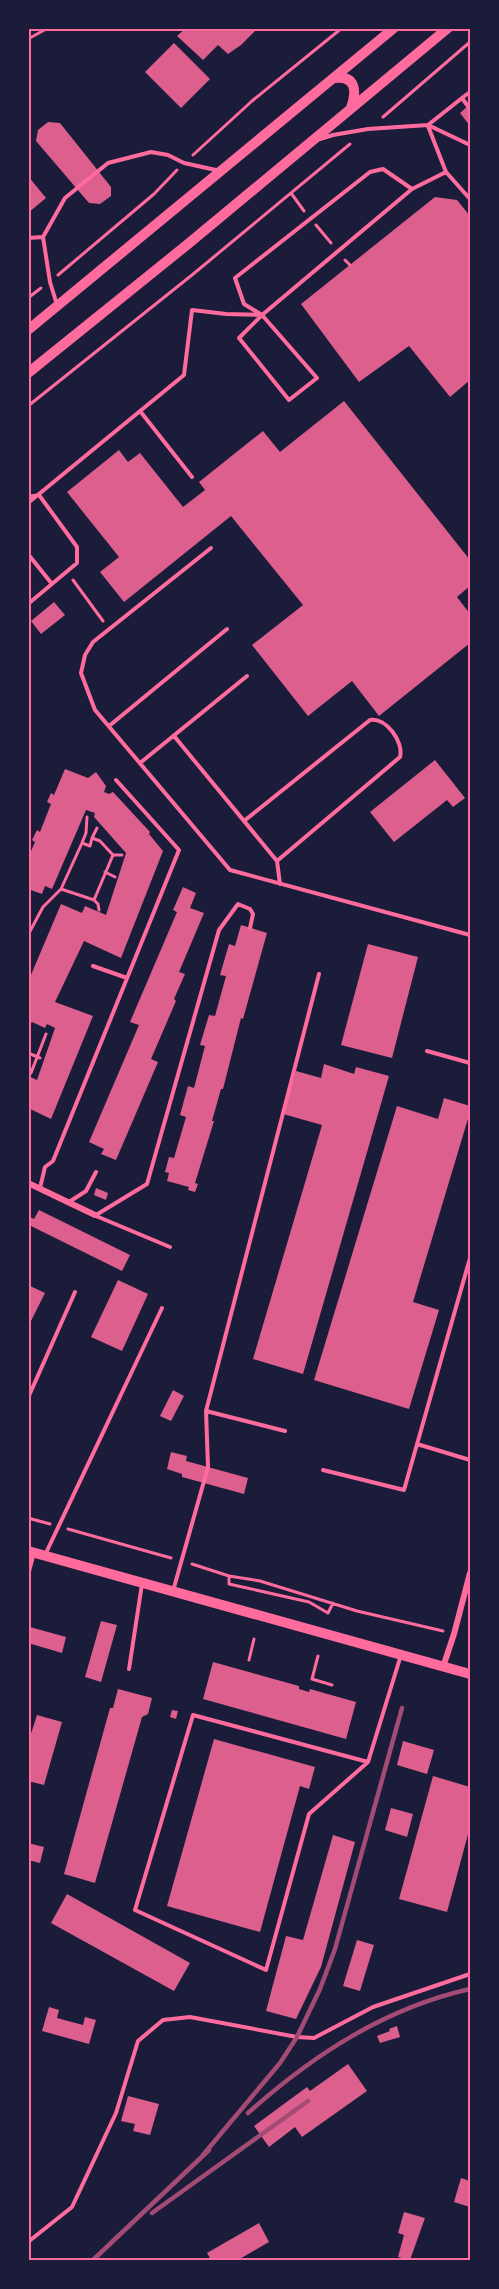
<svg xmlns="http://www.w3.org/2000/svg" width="499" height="2289" font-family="Merriweather,serif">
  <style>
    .building { fill: #dd5f8e }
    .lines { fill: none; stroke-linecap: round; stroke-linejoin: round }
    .path { stroke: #ff6b9d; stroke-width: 3 }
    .service { stroke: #ff6b9d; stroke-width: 4 }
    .minor { stroke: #ff6b9d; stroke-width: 6 }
    .tertiary { stroke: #ff6b9d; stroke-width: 10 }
    .secondary { stroke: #ff6b9d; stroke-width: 10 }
    .rail { stroke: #a44b75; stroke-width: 4.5 }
    .neatline { fill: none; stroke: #ff6b9d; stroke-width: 2 }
  </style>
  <rect width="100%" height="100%" fill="#1b1b3a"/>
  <path class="building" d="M186 28H258L241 45 228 54 218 45 203 60 177 36Z
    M174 43 210 79 181 108 145 72Z
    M470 104V126L460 113Z
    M48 122 60 123 111 187V196L100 204 89 203 36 141 38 130Z
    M28 176 46 198 28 213Z
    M435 197 457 200 470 216V380L450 397 409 346 359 382 301 304Z
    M344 401 470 560V586L457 597 470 614V643L379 716 352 681 308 716 252 645 303 605 231 516 124 602 100 572 119 557 67 492 119 450 128 462 140 453 183 507 205 490 199 482 263 431 280 452Z
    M54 602 65 615 41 634 31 621Z
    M435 760 465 798 453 807 447 800 394 842 370 812Z
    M65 769 88 778 96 772 106 786 104 792 109 794 113 792 150 832 149 834 163 851 121 958 84 941 55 1002 93 1016 51 1119 28 1108V1076L37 1080 55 1028 47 1024 45 1028 32 1022 28 1027V982L61 904 82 913 85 906 106 915 126 853 94 817 95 813 86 810 52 889 45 886 42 894 28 889V858L35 842 32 840 37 830 40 832 51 804 47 802 51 793 54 795Z
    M183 887 196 893 190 908 204 913 179 972 185 974 174 999 176 1001 151 1059 158 1062 116 1160 101 1154 104 1149 89 1142 139 1025 130 1022 177 912 173 910Z
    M241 925 267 933 243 1019 241 1018 223 1089H221L212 1121H214L195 1183 198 1184 195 1192 188 1190 189 1187 167 1181 169 1173 165 1172 169 1157 174 1158 186 1117 180 1115 188 1086 194 1088 205 1046 200 1045 209 1015 215 1016 226 976 220 975 229 944 235 946Z
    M368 944 418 957 392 1058 341 1045Z
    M324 1064 354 1074 356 1067 389 1076 303 1374 253 1359 322 1125 283 1114 296 1071 321 1078Z
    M444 1098 470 1106V1112L413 1302 439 1310 409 1409 314 1380 397 1106 438 1119Z
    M96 1188 108 1193 106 1200 94 1195Z
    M39 1210 130 1255 122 1271 31 1226 28 1231V1216L34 1219Z
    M118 1280 148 1294 122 1351 91 1337Z
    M28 1285 45 1293 28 1327Z
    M173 1390 184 1396 171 1421 160 1416Z
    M171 1452 187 1456 186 1461 248 1478 244 1494 182 1477V1474L167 1469Z
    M101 1621 117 1625 101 1682 85 1677Z
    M30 1627 66 1637 62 1653 28 1643Z
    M213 1662 299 1686V1689L309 1692 310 1689 356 1702 346 1739 203 1699Z
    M118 1689 152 1698 148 1714 142 1717 95 1883 64 1874 110 1708H113Z
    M172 1710 178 1711 176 1719 170 1717Z
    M37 1715 62 1722 44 1785 28 1781V1743Z
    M214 1739 315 1767 309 1789 300 1786 260 1932 167 1906Z
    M403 1741 434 1750 427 1774 397 1765Z
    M433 1776 470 1787V1827L447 1912 399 1899Z
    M391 1808 413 1814 407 1837 385 1830Z
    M333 1835 355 1842 321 1967 296 2019 266 2011 286 1936 303 1940Z
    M28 1843 44 1847 40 1863 28 1860Z
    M67 1894 190 1963 174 1991 51 1923Z
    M357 1940 374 1945 360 1991 343 1986Z
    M49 2007 59 2010 57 2018 83 2025 85 2017 96 2020 89 2044 42 2031Z
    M397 2026 400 2037 380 2043 377 2036 390 2031 389 2029Z
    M348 2064 367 2091 302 2137 295 2127 269 2147 254 2126 307 2087 310 2091Z
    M128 2096 159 2104 150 2135 133 2131 135 2124 121 2121Z
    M461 2178 470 2181V2207L454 2202Z
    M404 2212 425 2218 410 2260 398 2257 404 2235 398 2233Z
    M259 2223 269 2242 238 2260H211L207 2253Z"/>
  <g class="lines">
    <path class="path" d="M28 39 48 28
      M383 117 470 42
      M193 155 252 101 342 28
      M291 193 304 211
      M316 225 331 243
      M345 260 350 265
      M58 275 154 194 177 170
      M28 298 41 288
      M28 406 192 275 350 144
      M73 580 103 621
      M92 838 97 828
      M82 843 86 833 87 817
      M113 855H122
      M105 872 115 877
      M94 900 98 904 99 910
      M28 935 43 907 61 889 82 843 90 846 92 838 100 841 113 855 94 900 61 889
      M28 1053 40 1058
      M31 1073 46 1034
      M28 1518 50 1524
      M68 1529 171 1558
      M192 1564 229 1576 260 1581 357 1611 443 1631
      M229 1576V1584L309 1602 328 1613 333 1603
      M318 1656 312 1679 332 1685
      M249 1660 254 1639"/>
    <path class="service" d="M462 98 470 92
      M428 125 462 98 470 109
      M428 126 446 172
      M320 139 333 135 368 129 428 125 470 145
      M412 189 383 169 370 172 235 278 244 304 262 315 412 189 446 172 470 199
      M28 238 43 237
      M57 305 50 282 43 237 65 198 108 163 151 152 168 155 184 163 216 170
      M140 411 192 477
      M28 497 39 495 77 547V563L28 604
      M28 503 184 375 192 310 226 314 262 315 317 378 289 400 239 338 262 315
      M211 548 93 642 85 655 81 673 95 710 230 870 470 935
      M28 554 52 584
      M109 726 227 629
      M174 736 277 861 280 884
      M140 763 247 676
      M244 821 370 720C386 717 404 742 400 757L277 861
      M93 966 127 978
      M427 1051 470 1063
      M40 1188 45 1167 53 1161 179 850 116 780
      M69 1202 86 1191 96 1172
      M96 1215 147 1184 219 930 238 904 250 909 253 914 250 928
      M96 1216 170 1247
      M28 1398 75 1292
      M206 1411 285 1431
      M417 1444 470 1460
      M323 1470 404 1490 470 1258
      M45 1555 162 1308
      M28 1575 34 1553
      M173 1591 208 1467 206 1411 319 974
      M129 1669 142 1584
      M368 1762 309 1814 266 1970 135 1910 193 1715 368 1762 401 1655
      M28 2242 72 2207 116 2113 138 2041 163 2020 190 2017 297 2037 314 2038 373 2007 470 1974"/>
    <path class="minor" d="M28 1183 95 1215
      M443 1667 454 1634 470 1573"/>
    <path class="tertiary" d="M28 1551 470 1674"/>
    <path class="secondary" d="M334 78C356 75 357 91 351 108
      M28 330 394 28
      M28 373 188 244 448 28"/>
    <path class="rail" d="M248 2113C313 2055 385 2008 470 1989
      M203 2155 280 2063 297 2037 320 1989 335 1949 402 1708
      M152 2213 308 2101
      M93 2260 209 2150"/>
  </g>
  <rect width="499" height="2289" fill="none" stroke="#1b1b3a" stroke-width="60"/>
  <rect x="30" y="30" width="439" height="2229" class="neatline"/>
</svg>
